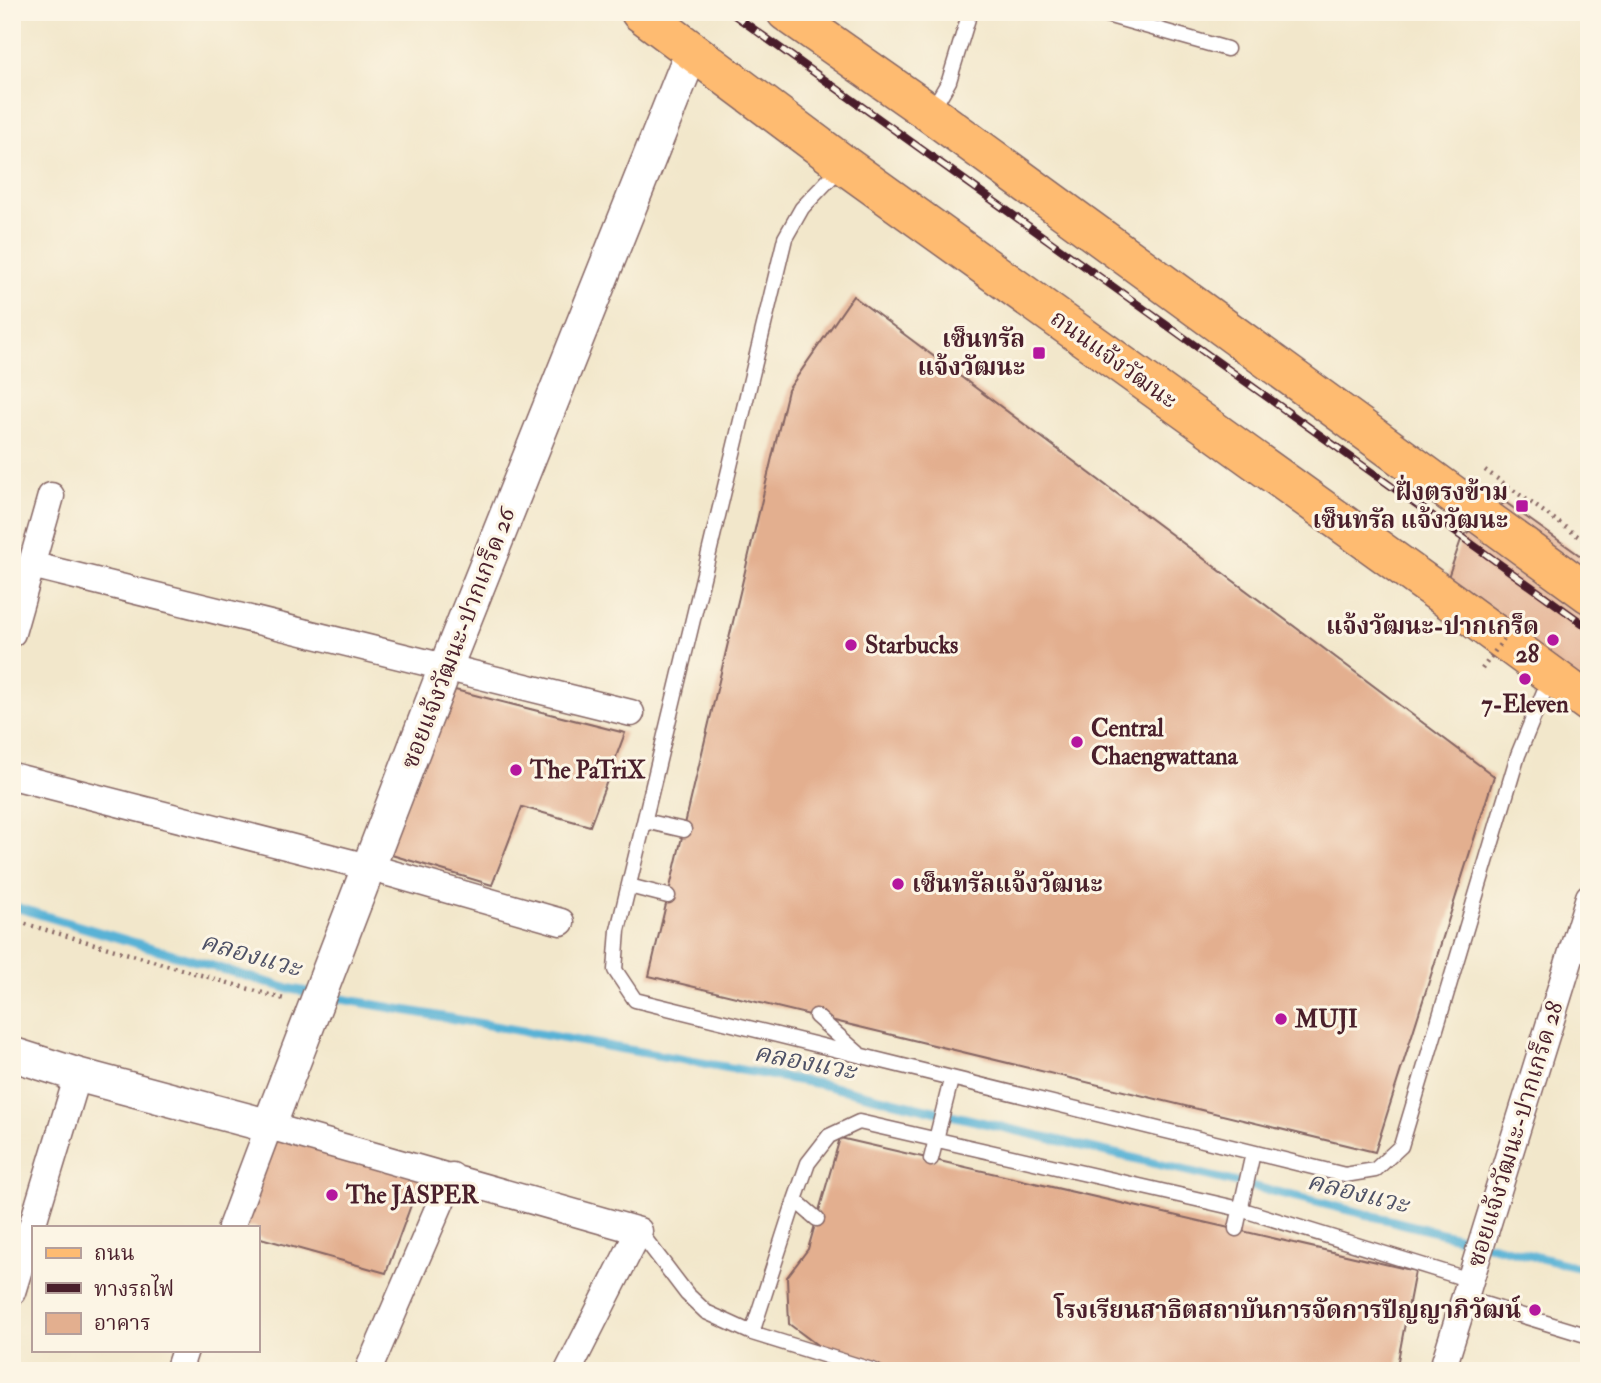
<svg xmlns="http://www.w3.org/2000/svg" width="1601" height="1383" font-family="'IM FELL Double Pica','Noto Serif Thai',serif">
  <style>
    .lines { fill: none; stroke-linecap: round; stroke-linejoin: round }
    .stream { stroke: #58b2d6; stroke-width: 9 }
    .building { fill: #e3af8f }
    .service-casing { stroke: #856563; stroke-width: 17 }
    .minor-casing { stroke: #856563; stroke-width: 29 }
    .tertiary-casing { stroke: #856563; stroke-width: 36 }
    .primary-casing { stroke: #856563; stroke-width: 41 }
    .path { stroke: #856563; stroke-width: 4.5; stroke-dasharray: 2 5; stroke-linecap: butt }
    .service { stroke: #fff; stroke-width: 14 }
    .minor { stroke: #fff; stroke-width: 26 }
    .tertiary { stroke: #fff; stroke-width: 33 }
    .primary { stroke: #febb71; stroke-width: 38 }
    .rail-casing { stroke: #4a1f2b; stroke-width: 8 }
    .rail { stroke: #fcf5e5; stroke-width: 5; stroke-dasharray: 16; stroke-linecap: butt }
    .path-bridge { stroke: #856563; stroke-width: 4.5; stroke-dasharray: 2 5; stroke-linecap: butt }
    .poi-dot { fill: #b5179e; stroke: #fcf5e5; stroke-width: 2.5 }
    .labels { text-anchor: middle; stroke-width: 6; stroke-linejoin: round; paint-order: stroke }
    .poi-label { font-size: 24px; font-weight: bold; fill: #4a1f2b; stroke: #fcf5e5; text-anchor: start }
    .street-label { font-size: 24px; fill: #4a1f2b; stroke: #fcf5e5 }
    .water-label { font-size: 26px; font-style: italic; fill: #4f5267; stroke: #fcf5e5 }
  </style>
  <rect width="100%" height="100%" fill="#fcf5e5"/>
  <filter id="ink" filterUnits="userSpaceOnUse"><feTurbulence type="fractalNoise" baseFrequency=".0143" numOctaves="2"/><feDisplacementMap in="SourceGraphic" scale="14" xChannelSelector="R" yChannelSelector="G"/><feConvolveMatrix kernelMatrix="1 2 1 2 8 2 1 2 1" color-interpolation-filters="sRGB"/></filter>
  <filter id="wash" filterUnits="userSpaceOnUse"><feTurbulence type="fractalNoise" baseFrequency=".00686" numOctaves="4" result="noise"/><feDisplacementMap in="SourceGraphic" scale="28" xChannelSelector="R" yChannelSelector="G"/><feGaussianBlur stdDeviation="1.57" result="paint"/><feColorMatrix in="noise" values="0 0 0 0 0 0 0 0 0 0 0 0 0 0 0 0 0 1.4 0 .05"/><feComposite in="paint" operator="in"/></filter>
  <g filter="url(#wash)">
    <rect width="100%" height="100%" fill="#f2e7cb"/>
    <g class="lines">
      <path class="stream" d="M12 906 286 988 312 993
        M325 996 820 1084 1297 1197 1589 1270"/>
    </g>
    <g id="blocks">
      <path class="building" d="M853 296 1494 776 1375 1152 649 976 788 390Z
        M1505 502 1589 562V694L1445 586 1462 537Z
        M455 690 625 733 590 826 522 807 492 885 385 853Z
        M272 1135 421 1178 386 1273 257 1237V1227H237Z
        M840 1138 1415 1271 1396 1371H897L824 1350 789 1324 787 1277 808 1249Z"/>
    </g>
  </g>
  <g filter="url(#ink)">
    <use href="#blocks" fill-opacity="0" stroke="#856563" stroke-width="2"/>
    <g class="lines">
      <g class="service-casing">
        <path id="service" d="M1096 12 1227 49
          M931 112 949 81 970 12
          M842 166 802 208 785 238 618 930 615 970 635 1000 1345 1175 1375 1170 1401 1146 1518 755 1550 677
          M645 821 684 830
          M629 886 668 896
          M816 1016 858 1053
          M931 1159 951 1080
          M817 1219 795 1200 808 1163 829 1136 859 1122 1240 1209 1470 1280
          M1236 1229 1253 1153
          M639 1231 687 1294 706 1312 752 1333 875 1371
          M1464 1298 1589 1336
          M752 1333 795 1200"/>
      </g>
      <g class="minor-casing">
        <path id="minor" d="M31 565 631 713
          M12 633 51 496
          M12 776 368 867 561 922
          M231 1227 269 1126 639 1231 568 1371
          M12 1292 78 1075
          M178 1371 185 1350
          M368 1371 452 1176
          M1442 1371 1589 897"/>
      </g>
      <g class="tertiary-casing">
        <path id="tertiary" d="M12 1054 78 1075 269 1126 446 666 692 51"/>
      </g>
      <g class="primary-casing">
        <path id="primary" d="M640 12 843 164 1453 603 1589 703
          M786 12 930 113 1589 594"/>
      </g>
      <path class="path" d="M1485 470 1589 544
        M12 920 287 1000"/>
      <use href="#service" class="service"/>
      <use href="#minor" class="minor"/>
      <use href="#tertiary" class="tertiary"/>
      <use href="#primary" class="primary"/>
      <g class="rail-casing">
        <path id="rail" d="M730 12 1589 628"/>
      </g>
      <use href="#rail" class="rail"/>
      <path class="path-bridge" d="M1482 669 1516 622"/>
    </g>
  </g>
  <g class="poi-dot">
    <rect x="1032" y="346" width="14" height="14" rx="3.5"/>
    <rect x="1515" y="499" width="14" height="14" rx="3.5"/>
    <circle cx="1553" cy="640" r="7"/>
    <circle cx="851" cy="645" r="7"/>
    <circle cx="1525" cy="679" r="7"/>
    <circle cx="1077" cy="742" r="7"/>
    <circle cx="516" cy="770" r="7"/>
    <circle cx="898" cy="884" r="7"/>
    <circle cx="1281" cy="1019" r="7"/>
    <circle cx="332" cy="1195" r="7"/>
    <circle cx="1535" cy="1310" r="7"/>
  </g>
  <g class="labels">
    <g class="poi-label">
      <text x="1025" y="347" text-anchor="end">เซ็นทรัล<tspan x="1025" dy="28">แจ้งวัฒนะ</tspan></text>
      <text x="1508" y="500" text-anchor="end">ฝั่งตรงข้าม<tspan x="1508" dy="28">เซ็นทรัล แจ้งวัฒนะ</tspan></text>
      <text x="1539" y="634" text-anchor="end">แจ้งวัฒนะ-ปากเกร็ด<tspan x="1539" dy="28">28</tspan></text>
      <text x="865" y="653">Starbucks</text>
      <text x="1525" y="712" text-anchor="middle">7-Eleven</text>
      <text x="1091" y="736">Central<tspan x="1091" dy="28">Chaengwattana</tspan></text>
      <text x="530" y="778">The PaTriX</text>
      <text x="912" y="892">เซ็นทรัลแจ้งวัฒนะ</text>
      <text x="1295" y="1027">MUJI</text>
      <text x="346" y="1203">The JASPER</text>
      <text x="1521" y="1318" text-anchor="end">โรงเรียนสาธิตสถาบันการจัดการปัญญาภิวัฒน์</text>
    </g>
    <g class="street-label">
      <text transform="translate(1114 359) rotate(36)" y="8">ถนนแจ้งวัฒนะ</text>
      <text transform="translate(458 638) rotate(-69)" y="8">ซอยแจ้งวัฒนะ-ปากเกร็ด 26</text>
      <text transform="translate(1515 1134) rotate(-73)" y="8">ซอยแจ้งวัฒนะ-ปากเกร็ด 28</text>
    </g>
    <g class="water-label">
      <text transform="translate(251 954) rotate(16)" y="9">คลองแวะ</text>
      <text transform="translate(805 1061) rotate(11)" y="9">คลองแวะ</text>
      <text transform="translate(1358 1192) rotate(14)" y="9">คลองแวะ</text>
    </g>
  </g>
  <rect width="1601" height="1383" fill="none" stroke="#fcf5e5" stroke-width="42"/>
  <rect x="32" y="1226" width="228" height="126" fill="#fcf5e5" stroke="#b59f9b" stroke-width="2"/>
  <rect x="46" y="1248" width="35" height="10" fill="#febb71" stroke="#b59f9b" stroke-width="2"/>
  <text x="94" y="1260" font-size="21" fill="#4a1f2b">ถนน</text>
  <rect x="46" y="1283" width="35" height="10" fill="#4a1f2b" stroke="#b59f9b" stroke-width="2"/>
  <text x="94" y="1296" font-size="21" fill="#4a1f2b">ทางรถไฟ</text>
  <rect x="46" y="1313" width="35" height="21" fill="#e3af8f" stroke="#b59f9b" stroke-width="2"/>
  <text x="94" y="1330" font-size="21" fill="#4a1f2b">อาคาร</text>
</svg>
